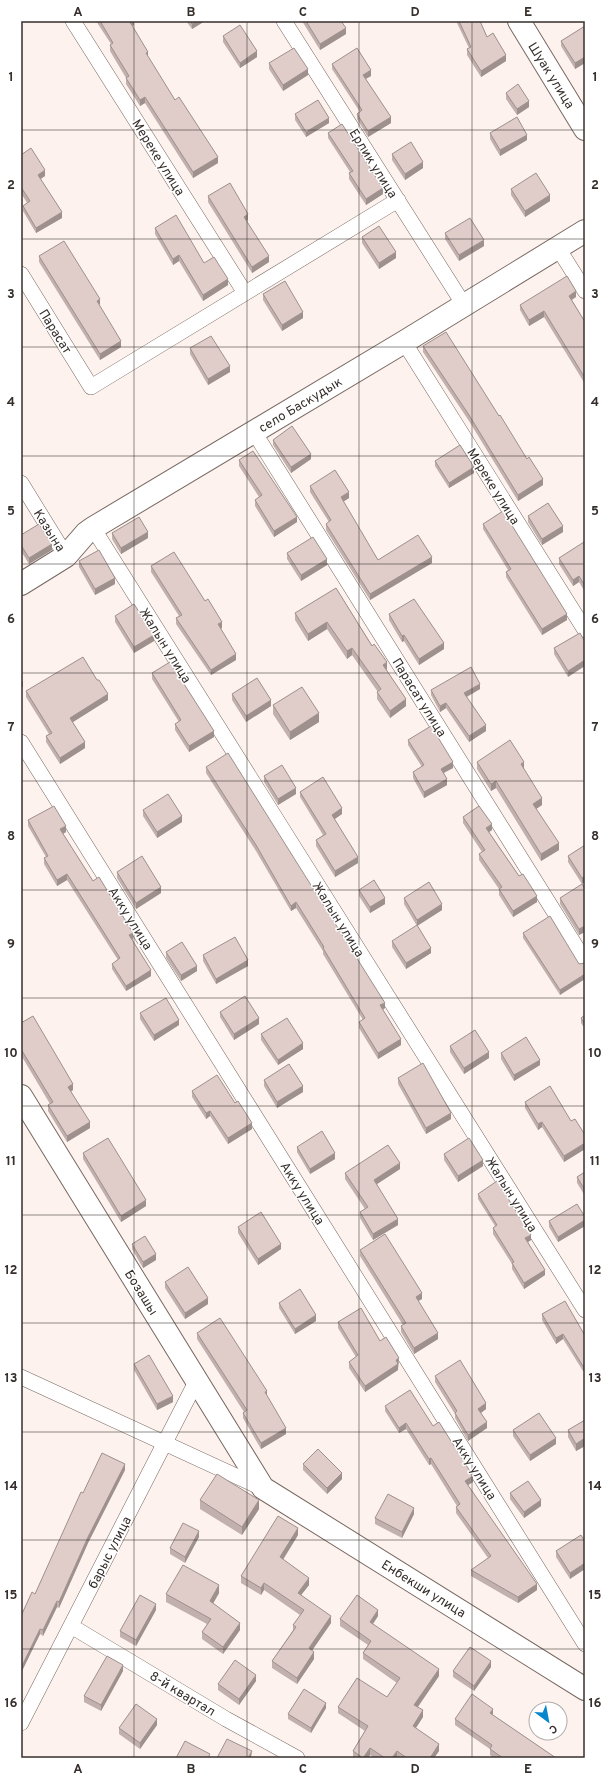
<svg xmlns="http://www.w3.org/2000/svg" width="606" height="1779" font-family="Overpass,sans-serif">
  <style>
    .lines { fill: none; stroke-linecap: round; stroke-linejoin: round }
    .street-casing { stroke: #786862; stroke-width: 16 }
    .secondary-casing { stroke: #786862; stroke-width: 24 }
    .street { stroke: #fff; stroke-width: 15 }
    .secondary { stroke: #fff; stroke-width: 22 }
    .wall { fill: #c1b0ad }
    .shaded-wall { fill: #9d908d }
    .building { fill: #e0cdc9; stroke: #9d908d }
    .grid { fill: none; stroke: #362f2c; stroke-width: 1; stroke-opacity: 0.55 }
    .labels { text-anchor: middle; stroke-width: 3; stroke-linejoin: round; paint-order: stroke }
    .street-label { font-size: 13px; fill: #362f2c; stroke: #fff }
    .neatline { fill: none; stroke: #362f2c; stroke-width: 1.5 }
    .grid-label { font-size: 13px; text-anchor: middle; font-weight: bold; fill: #362f2c }
  </style>
  <rect width="100%" height="100%" fill="#fdf2ed"/>
  <g class="lines">
    <g class="street-casing">
      <path id="street" d="M73 21 245 293
        M284 21 464 305
        M558 248 585 291
        M21 274 91 387 398 200
        M404 342 585 630
        M254 432 585 961
        M21 483 66 556
        M93 528 585 1310
        M21 742 585 1644
        M21 1377 262 1488
        M71 1626 226 1719 297 1758
        M21 1723 197 1380"/>
    </g>
    <g class="secondary-casing">
      <path id="secondary" d="M519 21 585 129
        M21 584 66 556 86 533 93 528 404 342 585 231
        M21 1096 263 1488 585 1689"/>
    </g>
    <use href="#street" class="street"/>
    <use href="#secondary" class="secondary"/>
  </g>
  <path class="wall" d="M96 21H134V25L132 26 148 58 175 100 218 163 193 178 145 103 140 106 126 84V78L110 51V45L111 44Z
    M186 21H205L192 29Z
    M302 21H341L346 34 320 50Z
    M456 21H480L487 37 506 61 481 77 467 55V49L469 48Z
    M585 26V63L575 69 561 46V41Z
    M223 36 257 57 240 68 223 42Z
    M269 63 308 75 283 91 269 69Z
    M332 64 371 76 366 79 391 123 368 137 357 119V114L360 112 332 69Z
    M506 93 529 107 517 115 506 99Z
    M295 114 329 123 306 137 295 120Z
    M328 133 383 194 366 205 349 179V173L350 172 328 138Z
    M490 133 527 140 500 156 490 139Z
    M392 154 423 168 405 180 392 160Z
    M21 155 45 176 41 179 62 218 36 233 23 211V206L27 203 21 193Z
    M511 189 550 201 525 217 511 195Z
    M208 196 248 220 247 221 269 262 252 273 208 202Z
    M155 228 204 263 228 285 203 301 179 261 173 265 155 234Z
    M445 233 484 246 459 261 445 239Z
    M362 237 396 258 379 269 362 243Z
    M39 256 100 304 99 305 121 347 100 360 39 262Z
    M263 294 303 318 282 331 263 300Z
    M576 297 572 300 585 322V384L544 317 529 326 520 310V305Z
    M423 346 499 416 543 485 518 501 469 421 423 352Z
    M190 348 230 372 208 385 190 354Z
    M273 440 311 459 291 473 273 445Z
    M239 460 297 522 274 537 255 506V500L259 497 239 466Z
    M435 461 474 473 449 488 435 466Z
    M310 486 349 498 343 502 378 560 432 563 370 600 326 530V524L329 522 310 492Z
    M528 516 563 532 542 545 528 522Z
    M483 524 567 620 542 635 506 577V572L508 570 483 529Z
    M112 533 148 538 121 554 112 539Z
    M21 535 52 550 29 564 21 551Z
    M585 544V592L579 582 573 586 559 564V558Z
    M287 553 327 565 301 581 287 559Z
    M79 561 115 584 95 595 79 567Z
    M151 566 222 628 220 629 236 660 211 675 176 624V618L179 616 151 572Z
    M336 588 387 669 386 670 406 706 390 718 377 699V692H378L352 655 347 659 327 629 308 641 295 620V613Z
    M389 614 444 649 419 665 404 641 402 642 389 620Z
    M115 616 154 641 134 653 115 622Z
    M580 633 568 677 554 654V648Z
    M152 673 214 737 189 752 175 730V724L179 722 152 679Z
    M480 689 467 697 486 731 469 742 446 708 440 712 431 695V690Z
    M26 691 108 700 72 722 85 748 60 764 46 742V736L49 734 26 697Z
    M232 694 271 706 246 722 232 700Z
    M273 705 319 722 290 740 273 714Z
    M408 740 453 768 444 773 447 785 424 798 413 778V772L422 767 408 745Z
    M477 762 524 769 542 805 536 809 559 850 541 861 496 788 491 791 477 769Z
    M206 767 385 1008 383 1010 401 1045 378 1059 359 1028V1022L363 1020 323 954V951L296 908 291 911 256 851 206 773Z
    M264 776 296 794 278 805 264 782Z
    M300 792 342 814 334 819 358 863 335 877 316 846V840L323 835 300 797Z
    M143 810 182 822 157 838 143 816Z
    M463 817 492 830 489 832 537 902 513 917 499 895V889L479 860V854L482 852 463 823Z
    M28 820 66 832 63 834 93 881 133 939 132 940 151 976 126 991 112 969V964L118 960 67 880 57 886 44 864V858L46 857 28 826Z
    M585 845 582 884 568 862V856Z
    M117 872 161 893 136 909 117 878Z
    M585 889V932L579 935 560 904V898Z
    M359 890 385 904 370 913 359 896Z
    M404 898 442 910 417 926 404 904Z
    M523 933 579 964 560 995 523 938Z
    M392 941 431 953 406 969 392 947Z
    M166 952 197 971 181 981 166 958Z
    M203 955 248 966 216 984 203 961Z
    M220 1012 259 1024 234 1040 220 1017Z
    M140 1013 179 1025 154 1041 140 1019Z
    M585 1015V1029L581 1023V1018Z
    M21 1023 73 1090 71 1091 90 1128 67 1142 48 1111V1105L50 1104 21 1055Z
    M261 1034 303 1049 278 1065 261 1040Z
    M450 1046 489 1058 464 1074 450 1052Z
    M501 1053 540 1065 514 1081 501 1059Z
    M398 1078 451 1119 426 1134 398 1084Z
    M264 1080 303 1092 277 1108 264 1086Z
    M192 1091 235 1103 252 1129 228 1144 210 1116 206 1119 192 1097Z
    M525 1102 585 1135V1149L564 1162 542 1127 538 1130 525 1108Z
    M297 1147 335 1159 310 1174 297 1152Z
    M83 1153 146 1206 121 1222 83 1159Z
    M444 1154 483 1166 458 1182 444 1160Z
    M400 1169 377 1184 398 1225 373 1240 360 1218V1212L365 1209 345 1179V1173Z
    M585 1172V1196L577 1183V1177Z
    M478 1194 531 1240 528 1242 545 1275 524 1289 512 1269V1264L493 1234V1228L495 1226 478 1199Z
    M585 1217V1226L558 1242 549 1227V1221Z
    M238 1227 281 1249 258 1265 238 1233Z
    M132 1244 156 1260 143 1268 132 1249Z
    M360 1250 422 1299 418 1301 438 1339 414 1354 401 1332V1326L403 1325 360 1256Z
    M165 1282 208 1304 185 1319 165 1288Z
    M279 1303 316 1321 295 1334 279 1308Z
    M542 1314 584 1334 585 1333V1370L583 1371 563 1339 556 1344 542 1320Z
    M338 1322 380 1341 399 1364H398V1370L365 1392 349 1368V1362L356 1357 338 1328Z
    M197 1333 267 1396 286 1434 261 1449 243 1418V1413L244 1412 197 1339Z
    M134 1364 173 1402 157 1410 134 1370Z
    M435 1376 486 1409 481 1413 487 1428 468 1441 455 1418V1414L435 1382Z
    M585 1392V1402L584 1400V1393Z
    M385 1406 433 1426 473 1482 468 1485 537 1590 518 1603 471 1576V1570L488 1558 456 1513V1507L457 1506 431 1464 429 1465 406 1429 399 1433 385 1411Z
    M585 1420V1446L576 1451 568 1437V1430Z
    M513 1430 556 1444 530 1461 513 1436Z
    M303 1464 342 1479 327 1494 303 1470Z
    M125 1470 88 1543 59 1608 57 1607 43 1636 40 1634 21 1673V1616L35 1594 83 1493Z
    M510 1493 541 1506 524 1518 510 1499Z
    M200 1500 259 1509 242 1535 200 1509Z
    M414 1514 402 1538 375 1524V1518Z
    M298 1535 283 1560 309 1585 301 1595 331 1623 312 1650 314 1659 297 1684 272 1668V1661L293 1630V1625L300 1615 264 1590 261 1595 241 1583V1576Z
    M581 1535 570 1579 556 1557V1551Z
    M199 1537 185 1563 170 1554V1548Z
    M219 1593 213 1603 240 1630 223 1654 202 1639V1632L207 1624 166 1602V1594Z
    M156 1610 136 1646 120 1637V1631Z
    M378 1616 373 1624 439 1676 418 1707 423 1717 416 1728 439 1751 434 1758H398L397 1757V1758H375L370 1755 368 1758H353V1751L365 1731 338 1713V1707L387 1697 397 1683 363 1659V1653L368 1645 340 1626V1619Z
    M491 1667 474 1691 453 1677V1671Z
    M123 1671 101 1711 84 1702V1696Z
    M256 1681 239 1705 218 1690V1684Z
    M326 1708 311 1733 288 1719V1714Z
    M493 1715 556 1758H494L490 1755V1749L455 1725V1719Z
    M157 1725 140 1749 119 1734V1728Z"/>
  <path class="shaded-wall" d="M131 21H134V25L130 28V22Z
    M196 21H205L192 29V24Z
    M346 28V34L320 50V44Z
    M257 51V57L240 68V63Z
    M148 52V57L146 53Z
    M506 55V61L481 77V71Z
    M585 57V63L575 69V63Z
    M308 69V75L283 91V85Z
    M371 70V76L363 80V75Z
    M145 97V103L140 106V100Z
    M529 101V107L517 115V109Z
    M391 117V123L368 137V131Z
    M329 118V123L306 137V132Z
    M527 135V140L500 156V150Z
    M218 157V163L193 178V172Z
    M423 162V168L405 180V174Z
    M45 170V176L38 180V175Z
    M383 188V194L366 205V199Z
    M550 195V201L525 217V211Z
    M62 212V218L36 233V228Z
    M248 214V220L244 222V217Z
    M484 240V246L459 261V255Z
    M396 252V258L379 269V263Z
    M179 255V261L173 265V259Z
    M269 256V262L252 273V267Z
    M228 279V285L203 301V295Z
    M576 291V297L569 301V296Z
    M100 299V304L97 306V301Z
    M544 311V317L529 326V320Z
    M303 312V318L282 331V325Z
    M121 341V347L100 360V354Z
    M230 366V372L208 385V379Z
    M311 454V459L291 473V467Z
    M474 467V473L449 488V483Z
    M543 479V485L518 501V495Z
    M349 492V498L341 503V497Z
    M297 517V522L274 537V531Z
    M563 526V532L542 545V539Z
    M148 532V538L121 554V548Z
    M52 544V550L29 564V558Z
    M432 557V563L370 600V594Z
    M327 559V565L301 581V575Z
    M579 576V582L573 586V580Z
    M115 578V584L95 595V589Z
    M567 614V620L542 635V629Z
    M222 622V628L218 630V624Z
    M327 622V629L308 641V634Z
    M154 635V641L134 653V647Z
    M404 635V641L402 642V636Z
    M444 643V649L419 665V659Z
    M352 648V655L347 659V651Z
    M236 654V660L211 675V670Z
    M585 660V666L568 677V671Z
    M387 662V669L383 672V665Z
    M23 681V687L21 688V682Z
    M480 684V689L464 698V693Z
    M108 694V700L70 724V718Z
    M406 699V706L390 718V711Z
    M271 700V706L246 722V716Z
    M446 703V708L440 712V706Z
    M319 713V722L290 740V732Z
    M486 725V731L469 742V736Z
    M214 731V737L189 752V746Z
    M85 742V748L60 764V758Z
    M453 762V768L441 774V769Z
    M524 762V769L521 771V764Z
    M447 779V785L424 798V792Z
    M496 781V788L491 791V784Z
    M296 788V794L278 805V799Z
    M542 798V805L533 811V804Z
    M342 808V814L332 821V815Z
    M182 816V822L157 838V832Z
    M492 824V830L486 834V828Z
    M66 826V832L60 835V829Z
    M559 843V850L541 861V854Z
    M358 857V863L335 877V871Z
    M67 874V880L57 886V880Z
    M585 876V882L582 884V878Z
    M161 887V893L136 909V903Z
    M537 896V902L513 917V911Z
    M385 898V904L370 913V907Z
    M296 902V908L291 911V906Z
    M442 904V910L417 926V920Z
    M585 926V932L579 935V929Z
    M133 933V939L129 941V935Z
    M431 948V953L406 969V963Z
    M248 960V966L216 984V979Z
    M197 966V971L181 981V975Z
    M151 970V976L126 991V986Z
    M585 974V979L560 995V990Z
    M385 1003V1008L380 1011V1005Z
    M259 1018V1024L234 1040V1034Z
    M179 1020V1025L154 1041V1035Z
    M401 1039V1045L378 1059V1053Z
    M303 1043V1049L278 1065V1060Z
    M489 1052V1058L464 1074V1068Z
    M540 1060V1065L514 1081V1075Z
    M73 1084V1090L68 1093V1087Z
    M303 1086V1092L277 1108V1102Z
    M210 1111V1116L206 1119V1113Z
    M451 1113V1119L426 1134V1128Z
    M90 1122V1128L67 1142V1136Z
    M542 1122V1127L538 1130V1124Z
    M252 1123V1129L228 1144V1138Z
    M585 1143V1149L564 1162V1156Z
    M335 1153V1159L310 1174V1169Z
    M483 1160V1166L458 1182V1176Z
    M400 1163V1169L374 1186V1180Z
    M146 1200V1206L121 1222V1216Z
    M398 1219V1225L373 1240V1234Z
    M585 1220V1226L558 1242V1237Z
    M531 1235V1240L525 1244V1238Z
    M281 1244V1249L258 1265V1259Z
    M156 1254V1260L143 1268V1262Z
    M545 1270V1275L524 1289V1283Z
    M422 1293V1299L416 1302V1297Z
    M208 1298V1304L185 1319V1313Z
    M316 1315V1321L295 1334V1329Z
    M438 1333V1339L414 1354V1348Z
    M563 1334V1339L556 1344V1338Z
    M399 1358 398 1370 365 1392V1386L396 1360Z
    M585 1364V1370L583 1371V1366Z
    M267 1391V1396L265 1398V1392Z
    M173 1396V1402L157 1410V1404Z
    M486 1403V1409L478 1415V1409Z
    M487 1422V1428L468 1441V1435Z
    M406 1423V1429L399 1433V1428Z
    M286 1428V1434L261 1449V1443Z
    M556 1438V1444L530 1461V1455Z
    M585 1438V1446L576 1451V1444Z
    M431 1458V1464L429 1465V1459Z
    M125 1464V1470L88 1543 59 1608V1602L88 1537Z
    M342 1473V1479L327 1494V1488Z
    M473 1476V1482L465 1487V1481Z
    M259 1500V1509L242 1535V1527Z
    M541 1500V1506L524 1518V1512Z
    M414 1508V1514L402 1538V1532Z
    M298 1528V1535L280 1564V1557Z
    M199 1531V1537L185 1563V1557Z
    M585 1563V1569L570 1579V1573Z
    M309 1578V1585L298 1599V1593Z
    M264 1583V1590L261 1595V1588Z
    M537 1584V1590L518 1603V1597Z
    M219 1585V1593L210 1609V1601Z
    M57 1601V1607L43 1636V1630Z
    M156 1604V1610L136 1646V1640Z
    M378 1610V1616L370 1628V1622Z
    M331 1616V1623L309 1655V1648Z
    M240 1623V1630L223 1654V1647Z
    M40 1629V1634L21 1673V1668Z
    M314 1652V1659L297 1684V1678Z
    M491 1661V1667L474 1691V1686Z
    M123 1665V1671L101 1711V1705Z
    M439 1669V1676L414 1712V1705Z
    M256 1675V1681L239 1705V1699Z
    M326 1703V1708L311 1733V1728Z
    M493 1709V1716L490 1713Z
    M423 1710V1717L413 1732V1726Z
    M157 1719V1725L140 1749V1743Z
    M439 1744V1751L434 1758H430Z
    M370 1748V1755L368 1758H363Z
    M252 1751 251 1758H248Z
    M397 1751V1758H392Z"/>
  <path class="building" d="M100 21H131L130 22 148 52 146 53 175 100 179 97 218 157 193 172 145 97 140 100 126 78 129 76 110 45 113 43Z
    M190 21H196L192 24Z
    M306 21H341L346 28 320 44Z
    M459 21H480L487 37 493 33 506 55 481 71 467 49 471 47Z
    M240 25 257 51 240 63 223 36Z
    M585 26V57L575 63 561 41Z
    M294 48 308 69 283 85 269 63Z
    M357 48 371 70 363 75 391 117 368 131 357 114 362 110 332 64Z
    M518 84 529 101 517 109 506 93Z
    M318 100 329 118 306 132 295 114Z
    M517 117 527 135 500 150 490 133Z
    M342 124 383 188 366 199 349 173 353 171 328 133Z
    M411 142 423 162 405 174 392 154Z
    M31 148 45 170 38 175 62 212 36 228 23 206 30 201 21 187V155Z
    M536 173 550 195 525 211 511 189Z
    M230 183 248 214 244 217 269 256 252 267 208 196Z
    M176 215 204 263 214 257 228 279 203 295 179 255 173 259 155 228Z
    M470 218 484 240 459 255 445 233Z
    M379 226 396 252 379 263 362 237Z
    M64 241 100 299 97 301 121 341 100 354 39 256Z
    M567 276 576 291 569 296 585 322V378L544 311 529 320 520 305Z
    M285 281 303 312 282 325 263 294Z
    M446 332 499 416 500 415 527 459 529 457 543 479 518 495 469 415 423 346Z
    M211 336 230 366 208 379 190 348Z
    M292 426 311 454 291 467 273 440Z
    M460 445 474 467 449 483 435 461Z
    M253 451 297 517 274 531 255 500 262 495 239 460Z
    M335 470 349 492 341 497 378 560 418 535 432 557 370 594 326 524 331 520 310 486Z
    M548 503 563 526 542 539 528 516Z
    M503 511 567 614 542 629 506 572 511 569 483 524Z
    M139 517 148 532 121 548 112 533Z
    M39 524 52 544 29 558 21 545V535Z
    M313 537 327 559 301 575 287 553Z
    M584 542 585 544V586L579 576 573 580 559 558Z
    M99 550 115 578 95 589 79 561Z
    M174 552 205 601 208 599 222 622 218 624 236 654 211 670 176 618 182 615 151 566Z
    M336 588 372 646 374 644 387 662 383 665 406 699 390 711 377 692 381 689 352 648 347 651 327 622 308 634 295 613Z
    M414 599 444 643 419 659 404 635 402 636 389 614Z
    M134 604 154 635 134 647 115 616Z
    M580 633 585 642V660L568 671 554 648Z
    M83 657 97 680H99L108 694 70 718 85 742 60 758 46 736 52 733 26 691Z
    M170 662 214 731 189 746 175 724 181 720 152 673Z
    M471 667 480 684 464 693 486 725 469 736 446 703 440 706 431 690Z
    M257 678 271 700 246 716 232 694Z
    M302 687 319 713 290 732 273 705Z
    M431 726 453 762 441 769 447 779 424 792 413 772 424 765 408 740Z
    M510 740 524 762 521 764 542 798 533 804 559 843 541 854 496 781 491 784 477 762Z
    M228 753 385 1003 380 1005 401 1039 378 1053 359 1022 365 1018 323 948 324 947 296 902 291 906 256 845 206 767Z
    M282 765 296 788 278 799 264 776Z
    M323 777 342 808 332 815 358 857 335 871 316 840 326 834 300 792Z
    M168 794 182 816 157 832 143 810Z
    M54 806 66 826 60 829 93 881 99 877 133 933 129 935 151 970 126 986 112 964 120 958 67 874 57 880 44 858 48 856 28 820Z
    M479 806 492 824 486 828 519 876 523 874 537 896 513 911 499 889 502 887 479 854 485 850 463 817Z
    M585 845V876L582 878 568 856Z
    M142 856 161 887 136 903 117 872Z
    M374 880 385 898 370 907 359 890Z
    M429 882 442 904 417 920 404 898Z
    M582 884 585 889V926L579 929 560 898Z
    M550 916 579 964 585 963V974L560 990 523 933Z
    M417 925 431 948 406 963 392 941Z
    M235 937 248 960 216 979 203 955Z
    M182 942 197 966 181 975 166 952Z
    M245 996 259 1018 234 1034 220 1012Z
    M166 998 179 1020 154 1035 140 1013Z
    M585 1015V1024L581 1018Z
    M33 1016 73 1084 68 1087 90 1122 67 1136 48 1105 53 1102 21 1049V1023Z
    M287 1018 303 1043 278 1060 261 1034Z
    M475 1030 489 1052 464 1068 450 1046Z
    M526 1037 540 1060 514 1075 501 1053Z
    M423 1063 451 1113 426 1128 398 1078Z
    M289 1064 303 1086 277 1102 264 1080Z
    M217 1075 235 1103 238 1101 252 1123 228 1138 210 1111 206 1113 192 1091Z
    M550 1086 571 1121 575 1119 585 1135V1143L564 1156 542 1122 538 1124 525 1102Z
    M322 1131 335 1153 310 1169 297 1147Z
    M108 1138 146 1200 121 1216 83 1153Z
    M469 1138 483 1160 458 1176 444 1154Z
    M388 1145 400 1163 374 1180 398 1219 373 1234 360 1212 368 1207 345 1173Z
    M585 1172V1190L577 1177Z
    M497 1181 531 1235 525 1238 545 1270 524 1283 512 1263 514 1262 493 1228 497 1225 478 1194Z
    M577 1204 585 1217V1220L558 1237 549 1221Z
    M261 1212 281 1244 258 1259 238 1227Z
    M385 1234 422 1293 416 1297 438 1333 414 1348 401 1326 406 1323 360 1250Z
    M145 1236 156 1254 143 1262 132 1244Z
    M188 1267 208 1298 185 1313 165 1282Z
    M300 1289 316 1315 295 1329 279 1303Z
    M565 1301 584 1334 585 1333V1364L583 1366 563 1334 556 1338 542 1314Z
    M361 1308 380 1341 386 1337 399 1358 396 1360 398 1364 365 1386 349 1362 358 1355 338 1322Z
    M220 1318 267 1391 265 1392 286 1428 261 1443 243 1413 247 1410 197 1333Z
    M149 1355 173 1396 157 1404 134 1364Z
    M460 1360 486 1403 478 1409 487 1422 468 1435 455 1413 457 1411 435 1376Z
    M410 1390 433 1426 439 1422 473 1476 465 1481 537 1584 518 1597 471 1570 491 1556 456 1507 460 1504 431 1458 429 1459 406 1423 399 1428 385 1406Z
    M539 1413 556 1438 530 1455 513 1430Z
    M585 1420V1438L576 1444 568 1430Z
    M318 1449 342 1473 327 1488 303 1464Z
    M102 1453 125 1464 88 1537 59 1602 57 1601 43 1630 40 1629 21 1668V1616L32 1592 35 1594 81 1492 83 1493Z
    M217 1474 259 1500 242 1527 200 1500Z
    M528 1481 541 1500 524 1512 510 1493Z
    M388 1494 414 1508 402 1532 375 1518Z
    M278 1516 298 1528 280 1557 309 1578 298 1593 331 1616 309 1648 314 1652 297 1678 272 1661 296 1627 293 1625 304 1610 264 1583 261 1588 241 1576Z
    M183 1523 199 1531 185 1557 170 1548Z
    M581 1535 585 1542V1563L570 1573 556 1551Z
    M183 1565 219 1585 210 1601 240 1623 223 1647 202 1632 211 1619 166 1594Z
    M140 1595 156 1604 136 1640 120 1631Z
    M357 1595 378 1610 370 1622 439 1669 414 1705 423 1710 413 1726 439 1744 430 1758H407L397 1751 392 1758H385L370 1748 363 1758 353 1751 368 1726 338 1707 357 1678 387 1697 400 1678 363 1653 371 1641 340 1619Z
    M470 1647 491 1661 474 1686 453 1671Z
    M107 1656 123 1665 101 1705 84 1696Z
    M235 1660 256 1675 239 1699 218 1684Z
    M304 1689 326 1703 311 1728 288 1714Z
    M472 1694 493 1709 490 1713 556 1758H503L490 1749 492 1745 455 1719Z
    M136 1704 157 1719 140 1743 119 1728Z
    M227 1739 252 1751 248 1758H217Z
    M185 1741 210 1754 208 1758H176Z"/>
  <path class="grid" d="M134 21V1758M247 21V1758M359 21V1758M472 21V1758M21 130H585M21 239H585M21 347H585M21 456H585M21 564H585M21 673H585M21 781H585M21 890H585M21 998H585M21 1106H585M21 1215H585M21 1323H585M21 1432H585M21 1540H585M21 1649H585"/>
  <g class="labels">
    <g class="street-label">
      <text transform="translate(552 75) rotate(58)" y="5">Шуак улица</text>
      <text transform="translate(159 157) rotate(58)" y="5">Мереке улица</text>
      <text transform="translate(374 163) rotate(58)" y="5">Ерлик улица</text>
      <text transform="translate(56 331) rotate(58)" y="5">Парасат</text>
      <text transform="translate(300 404) rotate(-31)" y="5">село Баскудык</text>
      <text transform="translate(494 486) rotate(58)" y="5">Мереке улица</text>
      <text transform="translate(50 530) rotate(58)" y="5">Казына</text>
      <text transform="translate(166 645) rotate(58)" y="5">Жалын улица</text>
      <text transform="translate(420 697) rotate(58)" y="5">Парасат улица</text>
      <text transform="translate(131 918) rotate(58)" y="5">Акку улица</text>
      <text transform="translate(339 919) rotate(58)" y="5">Жалын улица</text>
      <text transform="translate(303 1193) rotate(58)" y="5">Акку улица</text>
      <text transform="translate(512 1194) rotate(58)" y="5">Жалын улица</text>
      <text transform="translate(142 1292) rotate(58)" y="5">Бозашы</text>
      <text transform="translate(475 1468) rotate(58)" y="5">Акку улица</text>
      <text transform="translate(109 1552) rotate(-63)" y="5">барыс улица</text>
      <text transform="translate(424 1588) rotate(32)" y="5">Енбекши улица</text>
      <text transform="translate(183 1693) rotate(31)" y="5">8-й квартал</text>
    </g>
  </g>
  <rect width="606" height="1779" fill="none" stroke="#ffffff" stroke-width="44"/>
  <g transform="translate(548 1721) rotate(148)"><circle r="19" fill="#ffffff" stroke="#afacab"/>
  <path d="M0-3L7 15L0 10L-7 15Z" fill="#0586cd"/>
  <text y="-6" font-size="11" font-weight="bold" text-anchor="middle" fill="#362f2c">С</text>
  </g>
  <rect x="22" y="22" width="562" height="1735" class="neatline"/>
  <g class="grid-label">
    <text x="78" y="16">A</text>
    <text x="191" y="16">B</text>
    <text x="303" y="16">C</text>
    <text x="415" y="16">D</text>
    <text x="528" y="16">E</text>
    <text x="11" y="81">1</text>
    <text x="595" y="81">1</text>
    <text x="11" y="189">2</text>
    <text x="595" y="189">2</text>
    <text x="11" y="298">3</text>
    <text x="595" y="298">3</text>
    <text x="11" y="406">4</text>
    <text x="595" y="406">4</text>
    <text x="11" y="515">5</text>
    <text x="595" y="515">5</text>
    <text x="11" y="623">6</text>
    <text x="595" y="623">6</text>
    <text x="11" y="731">7</text>
    <text x="595" y="731">7</text>
    <text x="11" y="840">8</text>
    <text x="595" y="840">8</text>
    <text x="11" y="948">9</text>
    <text x="595" y="948">9</text>
    <text x="11" y="1057">10</text>
    <text x="595" y="1057">10</text>
    <text x="11" y="1165">11</text>
    <text x="595" y="1165">11</text>
    <text x="11" y="1274">12</text>
    <text x="595" y="1274">12</text>
    <text x="11" y="1382">13</text>
    <text x="595" y="1382">13</text>
    <text x="11" y="1490">14</text>
    <text x="595" y="1490">14</text>
    <text x="11" y="1599">15</text>
    <text x="595" y="1599">15</text>
    <text x="11" y="1707">16</text>
    <text x="595" y="1707">16</text>
    <text x="78" y="1773">A</text>
    <text x="191" y="1773">B</text>
    <text x="303" y="1773">C</text>
    <text x="415" y="1773">D</text>
    <text x="528" y="1773">E</text>
  </g>
</svg>
